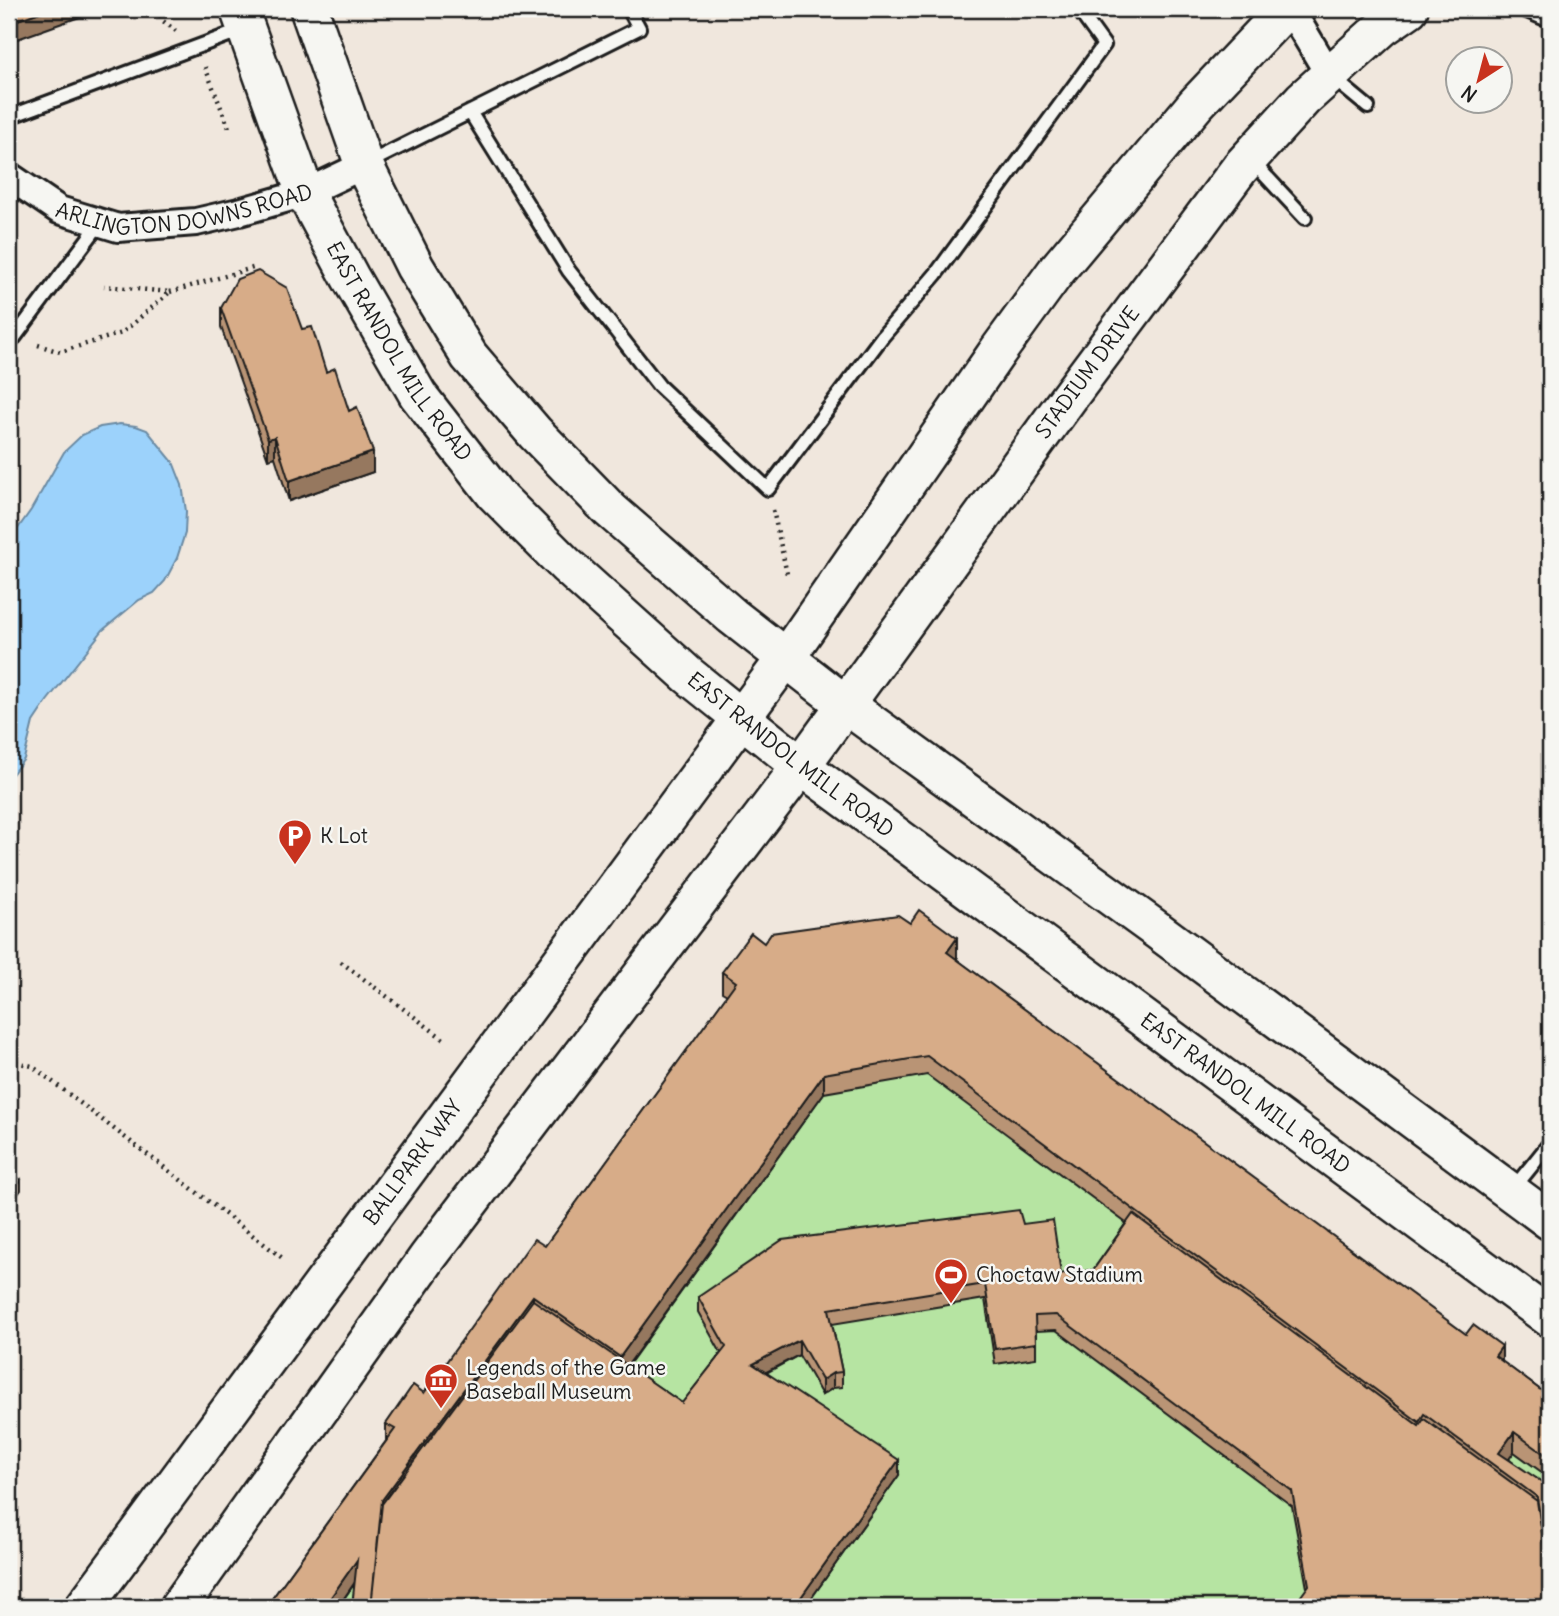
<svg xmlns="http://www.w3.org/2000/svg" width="1559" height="1616" font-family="Delius,sans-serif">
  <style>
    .green { fill: #b6e4a2; stroke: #69805f; stroke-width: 2 }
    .water { fill: #9cd2fb; stroke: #6989a2; stroke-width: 2 }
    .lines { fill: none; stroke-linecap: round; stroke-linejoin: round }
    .lane-casing { stroke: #1c1c1c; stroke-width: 18 }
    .street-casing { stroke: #1c1c1c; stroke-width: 32 }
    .secondary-casing { stroke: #1c1c1c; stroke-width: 42 }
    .path { stroke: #1c1c1c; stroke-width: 4.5; stroke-dasharray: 2 5; stroke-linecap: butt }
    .lane { stroke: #f6f6f2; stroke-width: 12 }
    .street { stroke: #f6f6f2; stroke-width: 26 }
    .secondary { stroke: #f6f6f2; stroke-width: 37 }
    .wall { fill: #b99475; stroke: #1c1c1c; stroke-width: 2; fill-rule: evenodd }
    .shaded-wall { fill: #96785f; stroke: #1c1c1c; stroke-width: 2 }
    .building { fill: #d7ac88; stroke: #1c1c1c; stroke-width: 2 }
    .labels { text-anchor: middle; stroke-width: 5; stroke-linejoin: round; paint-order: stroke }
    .street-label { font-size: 21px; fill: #1c1c1c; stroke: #f6f6f2 }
    .poi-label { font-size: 21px; fill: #1c1c1c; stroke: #f6f6f2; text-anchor: start }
  </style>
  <rect width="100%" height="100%" fill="#f0e7dd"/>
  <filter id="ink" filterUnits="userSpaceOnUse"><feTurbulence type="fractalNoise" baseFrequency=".0143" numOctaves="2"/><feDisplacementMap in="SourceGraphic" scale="14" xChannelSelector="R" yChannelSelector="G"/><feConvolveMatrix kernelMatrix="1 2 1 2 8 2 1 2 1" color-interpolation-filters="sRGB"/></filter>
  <g filter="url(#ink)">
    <path class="green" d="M919 930 957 958 947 971 1550 1416V1607H280Z"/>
    <path class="water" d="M120 424 136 426 147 430 173 462 182 485 186 511 185 533 177 558 165 581 154 593 139 600 103 630 47 701 33 722 24 759 9 778V541L31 510 64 452 82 435 100 427Z"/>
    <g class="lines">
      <g class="lane-casing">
        <path id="lane" d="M1522 9 1550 21
          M1333 78 1368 107
          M470 112 569 271 659 386 768 489 882 337 936 274 1104 45 1078 9
          M9 117 242 30
          M1250 159 1305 218
          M368 163 639 28 629 9
          M9 334 14 338 100 223
          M1513 1189 1550 1143"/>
      </g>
      <g class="street-casing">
        <g id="street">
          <path d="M1290 9 1330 76"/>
          <path id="s1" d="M9 176 59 210 118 228 196 222 239 212 305 193 364 165"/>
        </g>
      </g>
      <g class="secondary-casing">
        <g id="secondary">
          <path id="s2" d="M239 9 305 193 350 277 418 395 495 494 566 565 688 675 801 766 1550 1318"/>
          <path d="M309 9 364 165 415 267 469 356 535 433 610 510 732 616 846 705 1157 930 1550 1221"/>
          <path id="s3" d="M84 1607 785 659 998 351 1057 270 1196 104 1286 9"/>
          <path id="s4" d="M179 1607 428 1257 801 766 1069 397 1240 168 1303 99 1383 27 1409 9"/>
        </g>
      </g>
      <path class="path" d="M157 9 163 21 176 31
        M205 67 229 128
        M170 292 256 267
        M38 345 60 352 122 333 170 292 104 286
        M773 510 787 574
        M341 962 445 1040
        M9 1060 32 1066 285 1260"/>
      <use href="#lane" class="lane"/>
      <use href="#street" class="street"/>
      <use href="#secondary" class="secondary"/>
    </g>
    <path class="wall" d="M221 308 302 329 349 411 373 472 289 501 275 457 268 459 221 327Z
      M764 943 957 958 956 959 1550 1397V1478L1514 1452 1509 1459 1550 1501 1307 1588 1292 1506 1056 1330 1036 1331V1358L995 1364 985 1299 832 1324 842 1372V1387L833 1388 822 1395 799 1355 766 1373 899 1475 805 1607H352L355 1583 338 1607H266L386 1441V1424L424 1393 545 1246 727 995 722 992V972ZM927 1075 1126 1223 1093 1270 1061 1274 1023 1224 698 1297V1312L721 1353 682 1403 628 1366 824 1093Z"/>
    <path class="shaded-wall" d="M48 9H102L9 42V23Z
      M275 437V457L268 459V439Z
      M373 452V472L289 501V481Z
      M957 938V958L947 972V952Z
      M824 1074V1093L620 1376V1357Z
      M21 1180V1190L9 1206V1196Z
      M533 1296V1316L382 1519V1500Z
      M799 1340V1355L753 1379V1364Z
      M1502 1346V1366L1495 1356Z
      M833 1373V1388L822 1395V1380Z
      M1514 1432V1452L1501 1470 1499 1453Z
      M899 1460V1475L805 1607H794Z
      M357 1560V1579L338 1607H324Z"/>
    <path class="building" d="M9 9H48L9 23Z
      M258 271 287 288 302 329 312 327 326 372 335 368 349 411 357 407 373 452 289 481 275 437 268 439 221 308 237 279Z
      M919 910 957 938 947 952 1466 1334 1473 1325 1502 1346 1495 1356 1550 1397V1458L1514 1432 1499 1453 1548 1486 1550 1501V1581L1537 1497 1424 1414 1419 1422 927 1056 824 1074 620 1357 533 1296 382 1500 371 1607H352L357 1560 324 1607H266L395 1429 386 1424 413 1385 424 1393 534 1239 545 1246 736 982 722 972 751 933 764 943 771 933 898 915 910 923Z
      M9 1171 21 1180 9 1196Z
      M1019 1210 1023 1224 1053 1220 1061 1274 1093 1270 1133 1214 1419 1426 1424 1419 1537 1501 1550 1586V1607H1293L1309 1585 1292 1491 1056 1315 1035 1316 1036 1343 995 1349 985 1284 829 1309 842 1372 833 1373 822 1380 799 1340 753 1364 899 1460 794 1607H371L382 1504 533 1300 682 1403 726 1347 698 1297 782 1240Z"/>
  </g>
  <defs>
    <g id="parking-pin" transform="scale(1.75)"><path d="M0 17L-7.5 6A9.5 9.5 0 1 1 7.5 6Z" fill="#c8321e" stroke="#f6f6f2"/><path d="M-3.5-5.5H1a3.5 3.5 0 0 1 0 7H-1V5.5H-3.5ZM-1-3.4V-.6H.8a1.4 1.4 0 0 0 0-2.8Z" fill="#fff"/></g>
    <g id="stadium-pin" transform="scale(1.75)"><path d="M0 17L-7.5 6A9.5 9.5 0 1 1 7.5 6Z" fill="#c8321e" stroke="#f6f6f2"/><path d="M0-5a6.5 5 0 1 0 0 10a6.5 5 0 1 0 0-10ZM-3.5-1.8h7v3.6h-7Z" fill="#fff"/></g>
    <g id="museum-pin" transform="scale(1.75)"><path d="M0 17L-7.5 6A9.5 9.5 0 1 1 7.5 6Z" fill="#c8321e" stroke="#f6f6f2"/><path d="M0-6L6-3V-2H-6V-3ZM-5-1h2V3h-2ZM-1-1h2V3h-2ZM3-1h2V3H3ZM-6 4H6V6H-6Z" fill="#fff"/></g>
  </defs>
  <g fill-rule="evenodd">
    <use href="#parking-pin" x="295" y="836"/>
    <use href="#stadium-pin" x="951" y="1275"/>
    <use href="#museum-pin" x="441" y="1380"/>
  </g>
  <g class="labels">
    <g class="street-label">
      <text dy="7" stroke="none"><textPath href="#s1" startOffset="189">ARLINGTON DOWNS ROAD</textPath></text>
      <text dy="7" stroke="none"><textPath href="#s2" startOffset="380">EAST RANDOL MILL ROAD</textPath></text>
      <text dy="7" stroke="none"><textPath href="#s4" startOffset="1533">STADIUM DRIVE</textPath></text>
      <text dy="7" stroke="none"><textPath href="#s2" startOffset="947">EAST RANDOL MILL ROAD</textPath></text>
      <text dy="7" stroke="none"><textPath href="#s2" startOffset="1514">EAST RANDOL MILL ROAD</textPath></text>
      <text dy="7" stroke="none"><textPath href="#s3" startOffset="553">BALLPARK WAY</textPath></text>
    </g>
    <g class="poi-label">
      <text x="320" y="843">K Lot</text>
      <text x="976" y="1282">Choctaw Stadium</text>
      <text x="466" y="1375">Legends of the Game<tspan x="466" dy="24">Baseball Museum</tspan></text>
    </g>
  </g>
  <rect width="1559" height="1616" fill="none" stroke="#f6f6f2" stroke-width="35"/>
  <rect x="18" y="18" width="1524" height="1581" fill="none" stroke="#1c1c1c" stroke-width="2.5" filter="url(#ink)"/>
  <g transform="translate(1479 80) rotate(216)"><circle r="33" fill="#f6f6f2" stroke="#9f9f9c" stroke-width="2"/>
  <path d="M0-5L12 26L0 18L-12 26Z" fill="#c8321e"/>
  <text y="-10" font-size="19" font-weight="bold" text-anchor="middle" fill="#1c1c1c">N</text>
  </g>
</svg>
